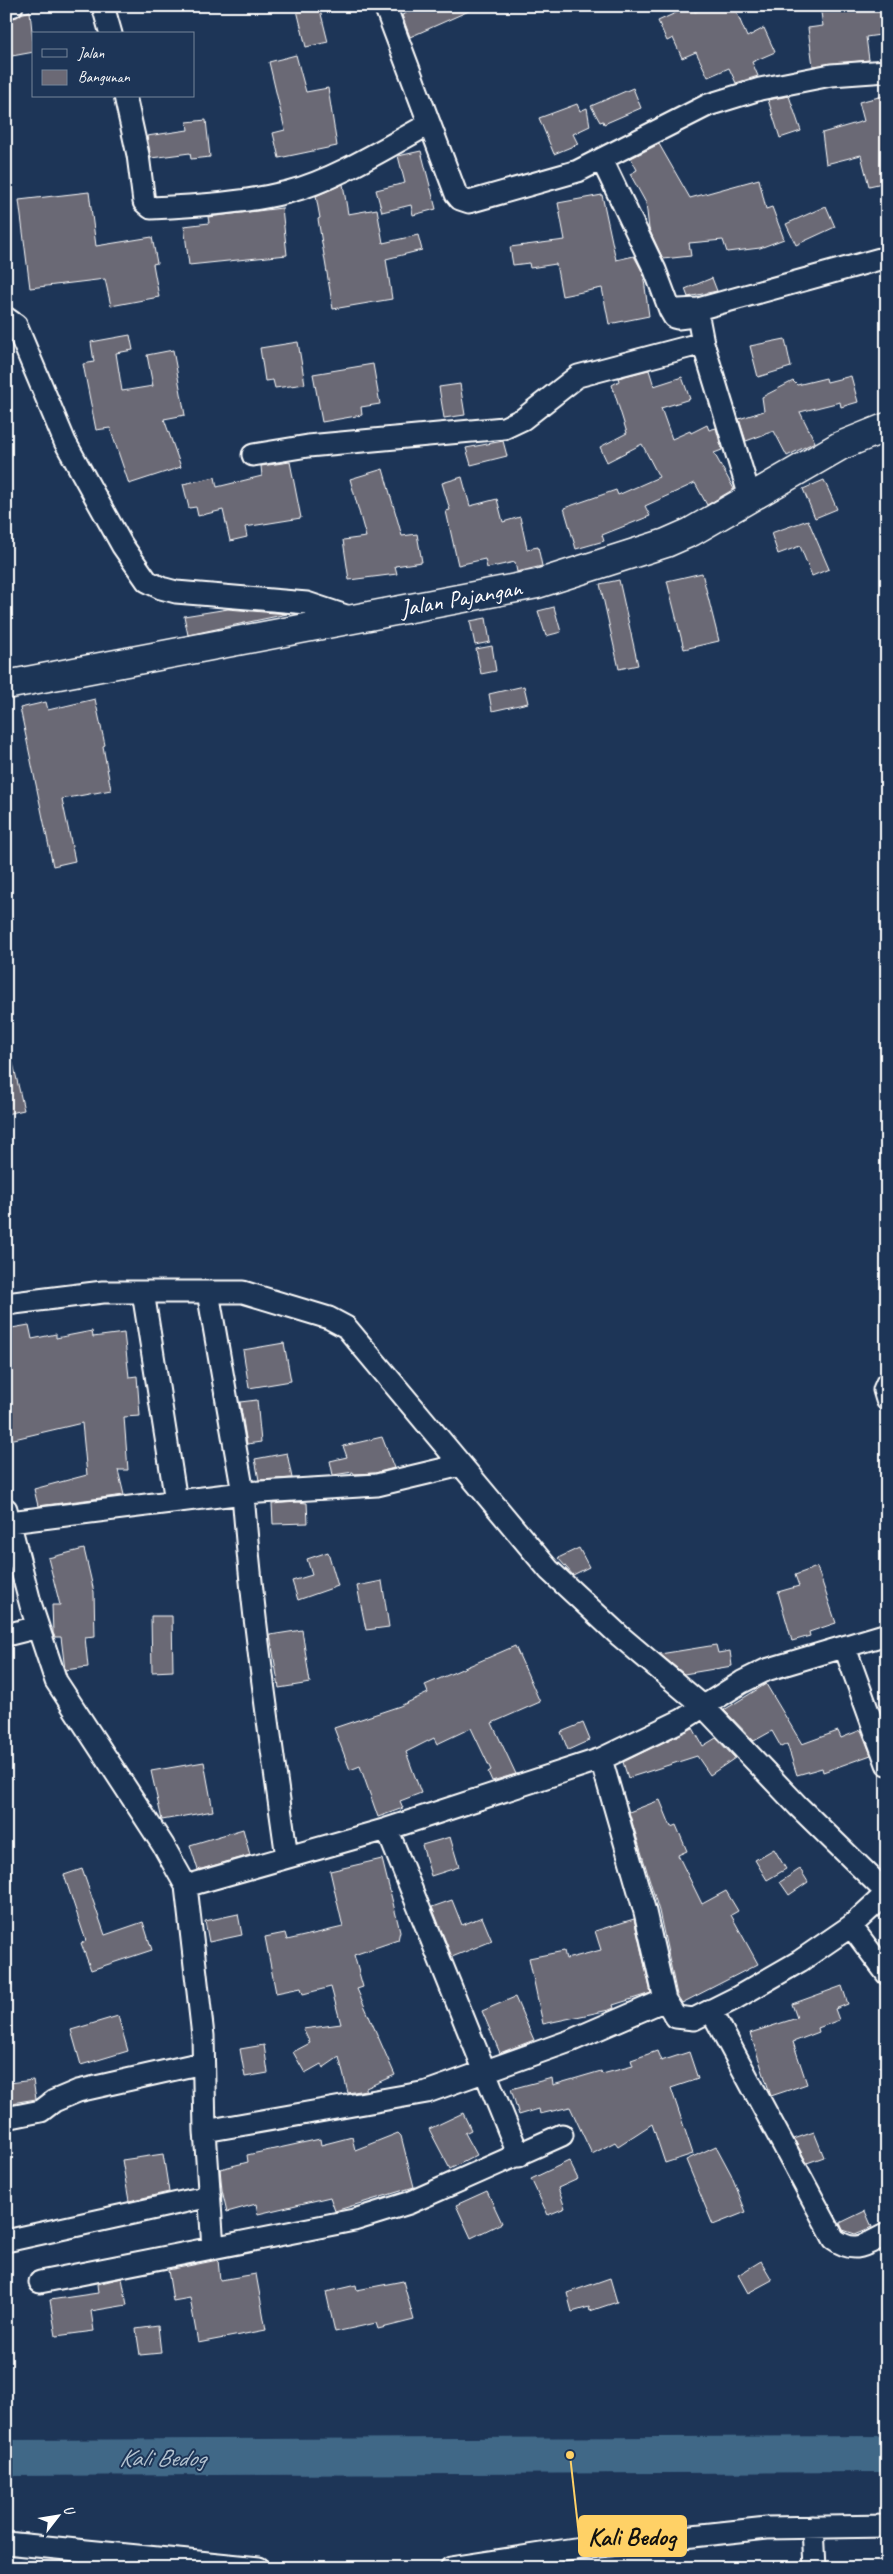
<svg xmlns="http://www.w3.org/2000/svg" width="893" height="2574" font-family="Caveat,sans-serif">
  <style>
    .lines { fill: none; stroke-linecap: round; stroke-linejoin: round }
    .river { stroke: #406787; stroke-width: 36 }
    .building { fill: #6b6975; stroke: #fff }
    .street-casing { stroke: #fff; stroke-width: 25 }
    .secondary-casing { stroke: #fff; stroke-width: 31 }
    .street { stroke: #1d3557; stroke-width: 21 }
    .secondary { stroke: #1d3557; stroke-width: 28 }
    .labels { text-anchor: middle; stroke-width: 4; stroke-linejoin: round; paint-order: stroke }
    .street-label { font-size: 24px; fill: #fff; stroke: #1d3557 }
    .water-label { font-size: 25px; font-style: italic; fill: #b3c2cf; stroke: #1d3557 }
    .leader { fill: none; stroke: #ffd166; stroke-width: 2 }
    .callout-dot { fill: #ffd166; stroke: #1d3557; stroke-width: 2 }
    .callout { fill: #ffd166; stroke: #ffd166; stroke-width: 2 }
    .callout-label { font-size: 25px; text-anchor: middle; font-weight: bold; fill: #111 }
  </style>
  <rect width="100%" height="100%" fill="#1d3557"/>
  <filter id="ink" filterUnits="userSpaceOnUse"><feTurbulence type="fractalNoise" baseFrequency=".02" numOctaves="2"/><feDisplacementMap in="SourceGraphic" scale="10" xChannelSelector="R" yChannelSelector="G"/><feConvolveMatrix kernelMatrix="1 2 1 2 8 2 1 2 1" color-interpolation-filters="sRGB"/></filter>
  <g filter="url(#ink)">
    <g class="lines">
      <path class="river" d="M6 2458 887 2454"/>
    </g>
    <path class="building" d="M296 6H319L328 42 306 47Z
      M422 6H480L410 37 402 15Z
      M691 6 695 12 707 6H734L747 37 764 28 775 52 752 62 758 76 736 83 729 68 708 77 696 52 682 58 673 38 667 41 658 21Z
      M820 6H887V34L866 37 869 60 813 66 808 28 823 26Z
      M30 11 34 52 12 56 6 19Z
      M296 55 306 92 328 88 337 146 279 158 273 133 285 130 269 62Z
      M633 88 641 108 604 124 603 121 600 122 591 106Z
      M789 96 801 131 780 138 768 100Z
      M883 96 887 108V182L869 186 861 155 826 164 822 133 864 121 859 102Z
      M577 104 580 111 587 108 590 126 573 134 578 144 554 154 539 118Z
      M206 120 210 157 191 159 190 153 151 158 147 136 188 130 187 122Z
      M659 144 690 198 759 179 766 209 772 207 784 239 760 248 727 252 723 240 689 243 691 256 663 259 649 229 646 203 630 174 637 170 631 158Z
      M421 151 436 209 413 215 411 205 382 212 376 190 405 183 398 156Z
      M343 184 348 214 377 209 383 243 418 235 422 250 386 259 392 299 333 309 318 219 320 218 316 196Z
      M89 192 96 246 152 237 157 263 153 264 159 297 111 306 105 279 30 288 19 200Z
      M602 195 616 260 634 256 643 273 649 316 609 324 602 288 562 296 556 264 530 268 529 263 513 265 510 247 565 240 558 203Z
      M826 206 835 227 796 245 786 224Z
      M282 208 287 255 189 265 184 226 209 223 208 217Z
      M712 278 717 291 688 297 685 289Z
      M130 335 133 350 116 353 122 391 153 386 147 355 173 350 185 415 164 419 181 467 129 484 110 428 96 430 83 364 94 362 91 342Z
      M785 339 791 367 758 377 750 346Z
      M298 342 305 384 275 388 273 380 265 381 260 348Z
      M373 364 380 404 361 407 362 415 322 422 313 374Z
      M649 370 654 386 682 377 690 399 661 408 672 439 690 431 691 433 707 425 709 430 716 428 722 450 714 453 734 489 707 505 695 483 645 506 650 516 602 535 604 541 576 549 564 508 616 490 618 495 659 477 642 444 607 462 600 447 627 433 612 385 619 381 618 378Z
      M851 376 858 402 841 407 840 402 800 412 815 442 787 456 774 431 746 441 739 419 764 411 762 397 793 381 797 385 826 378 827 382Z
      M460 384 465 415 444 418 439 387Z
      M503 441 507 456 471 465 466 448Z
      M290 462 301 518 245 527 247 537 230 541 223 510 198 516 196 507 189 508 183 484 215 477 217 487 262 476 261 466Z
      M383 469 402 536 417 534 422 562 395 566 397 574 349 580 343 540 366 537 350 479Z
      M462 477 470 506 497 499 503 522 520 517 527 549 538 547 542 566 517 572 515 562 487 568 485 559 458 565 446 511 450 510 442 483Z
      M824 480 837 509 815 518 803 489Z
      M808 520 829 569 812 576 800 546 778 554 771 533Z
      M702 573 719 641 684 649 667 581Z
      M619 580 638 665 619 669 600 584Z
      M554 607 561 632 546 636 538 611Z
      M228 609 287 614 188 635 184 616Z
      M486 618 490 642 475 645 470 621Z
      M492 646 496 671 481 674 476 649Z
      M524 686 528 703 492 711 489 694Z
      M95 699 105 745 103 746 111 790 62 799 75 861 53 866 20 708 46 702 48 710Z
      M6 1063H13L24 1110 6 1114Z
      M29 1325 32 1339 56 1334V1338L92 1331 93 1337 124 1333 129 1377 137 1376 140 1416 124 1417 128 1470H118L124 1495 38 1506 34 1489 87 1475 82 1423 10 1440 6 1426V1329Z
      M284 1343 291 1381 249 1388 243 1350Z
      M257 1400 261 1442 247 1444 240 1402Z
      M382 1437 394 1468 375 1473 354 1474 353 1472 333 1475 330 1461 347 1457 343 1446Z
      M287 1453 292 1478 259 1480 255 1459Z
      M297 1502 307 1503 308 1523 273 1524 272 1504Z
      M579 1548 589 1567 573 1575 558 1558Z
      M84 1549 94 1592 95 1636 85 1637 88 1667 65 1670 61 1637H55L53 1633 52 1605H60L48 1558Z
      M328 1552 338 1586 298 1600 292 1581 312 1575 307 1559Z
      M817 1567 836 1623 809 1632 810 1636 792 1641 778 1592 799 1586 795 1575Z
      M382 1581 389 1627 366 1630 357 1586Z
      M151 1616H172L173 1671 152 1672Z
      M302 1630 310 1683 279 1688 270 1635Z
      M716 1645 718 1653 730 1651 732 1666 684 1674 660 1654Z
      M515 1646 540 1702 492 1723 516 1774 492 1781 488 1772 491 1770 471 1728 437 1744 434 1738 406 1752 421 1793 400 1801 403 1808 378 1817 360 1766 350 1770 334 1728 400 1706 428 1693 425 1685Z
      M766 1684 802 1744 838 1731 841 1738 861 1730 871 1755 823 1772 822 1768 797 1775 787 1744 781 1747 772 1731 754 1741 724 1710Z
      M583 1723 590 1740 568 1750 561 1732Z
      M693 1728 703 1746 716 1738 735 1758 710 1775 697 1756 628 1778 623 1762Z
      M204 1762 213 1811 162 1820 151 1771Z
      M660 1800 671 1827 676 1825 687 1851 678 1855 702 1904 726 1891 738 1911 731 1915 758 1964 682 2003 677 1995 659 1911 629 1812Z
      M243 1829 250 1855 198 1870 190 1845Z
      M450 1837 459 1867 431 1876 422 1845Z
      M774 1849 786 1869 767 1880 755 1860Z
      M382 1859 400 1931 398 1940 354 1955 363 1987 357 1989 395 2075 366 2088V2090L348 2093 339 2057 323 2068 321 2064 305 2073 293 2052 310 2043 303 2029 341 2024 331 1987 303 1994 301 1988 276 1993 265 1937 285 1933 287 1940 343 1927 330 1871Z
      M82 1869 105 1935 143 1922 152 1950 91 1970 81 1943 86 1941 64 1875Z
      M800 1869 808 1882 789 1895 780 1882Z
      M452 1900 462 1925 482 1917 492 1941 452 1957 432 1907Z
      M238 1914 242 1935 209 1942 205 1921Z
      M634 1919 651 1993 613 2005 614 2008 609 2010 543 2024 529 1958 564 1951 566 1959 601 1950 595 1931Z
      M842 1986 848 2004 835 2009 839 2020 818 2028 819 2032 793 2042 807 2084 771 2096 750 2033 797 2018 792 2004Z
      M515 1997 534 2040 500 2053 482 2011Z
      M118 2016 128 2051 81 2065 71 2030Z
      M264 2045 268 2073 245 2077 240 2049Z
      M657 2051 661 2061 689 2052 698 2079 671 2088 693 2154 665 2163 652 2124 618 2146 615 2142 592 2154 570 2107 540 2114 539 2109 519 2115 511 2089 552 2078 553 2085 601 2071 602 2074 633 2066 631 2060Z
      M33 2080 36 2099 12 2103 9 2083Z
      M463 2113 471 2130 465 2133 477 2155 450 2169 429 2129Z
      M814 2132 824 2157 807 2163 794 2139Z
      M398 2133 401 2136 414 2187 335 2211 330 2197 258 2214 256 2204 227 2212 222 2190 220 2169 248 2162 247 2155 320 2139 321 2145 352 2137 355 2150Z
      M716 2146 731 2174 746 2212 713 2225 686 2160Z
      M163 2154 169 2192 129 2201 122 2160Z
      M569 2161 578 2179 558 2188 565 2208 548 2215 531 2179Z
      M487 2191 502 2223 471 2238 456 2205Z
      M865 2211 872 2227 855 2234 843 2230 840 2223Z
      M218 2260 220 2280 256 2274 266 2330 198 2343 190 2298 173 2301 168 2270Z
      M761 2261 772 2280 748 2293 738 2275Z
      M122 2278 127 2305 91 2311 94 2331 56 2336 50 2300 98 2293 97 2284Z
      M610 2278 617 2302 590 2311 589 2307 572 2312 567 2293Z
      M403 2281 414 2320 378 2329 376 2323 335 2332 326 2292 356 2285 357 2290Z
      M158 2326 161 2353 140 2355 136 2329Z"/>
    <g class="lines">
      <g class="street-casing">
        <path id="street" d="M103 6 111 34
          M385 6 456 194 460 199 469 202 578 171 708 105 760 89 831 75 887 71
          M6 7 12 6
          M125 96 138 155 144 202 151 208C197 206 244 203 288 192 335 180 387 147 429 124
          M602 160 655 270 670 310 674 317 678 318 694 316 699 322 703 343 750 497
          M679 310 698 309 887 257
          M6 318 16 325 65 442 122 545 147 581 161 588 176 592 307 603 352 618
          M253 455 308 446 504 428 523 419 578 376 703 343
          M143 1292 176 1501
          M208 1292 243 1493 377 1485 461 1465
          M6 1304 103 1292H243L329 1318 346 1327 549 1570 620 1636 704 1707 798 1806 887 1893
          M887 1383 884 1390 887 1400
          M6 1509 31 1606 56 1681 163 1845 186 1886 203 2036 205 2131 213 2248
          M10 1522 243 1493C252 1615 270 1736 287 1857
          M6 1635 38 1627
          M845 1648 887 1764
          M387 1829 519 2156
          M186 1886 387 1829 601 1759 682 1720 742 1682 766 1670 887 1634
          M851 1926 887 1974
          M665 2000 676 2017 694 2019 736 1998 800 1961 851 1926 887 1893
          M711 2010 834 2239C856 2255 866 2244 887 2234
          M6 2118 41 2111 54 2101 78 2091 202 2063
          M205 2131 427 2092 570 2041 665 2000 645 1912 601 1759
          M6 2241 210 2196
          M40 2282 354 2220 409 2203 562 2135
          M813 2527 815 2568
          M6 2543 259 2568
          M451 2568 581 2548 767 2528 887 2526"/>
      </g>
      <g class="secondary-casing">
        <path id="secondary" d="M6 685 537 584 666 543 691 532 840 446 887 427"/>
      </g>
      <use href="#street" class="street"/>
      <use href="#secondary" class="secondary"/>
    </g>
  </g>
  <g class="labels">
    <g class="street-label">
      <text transform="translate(461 598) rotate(-10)" y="8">Jalan Pajangan</text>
    </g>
    <g class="water-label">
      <text x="162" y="2466">Kali Bedog</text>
    </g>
  </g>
  <path class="leader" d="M570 2455L579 2536"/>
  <circle class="callout-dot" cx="570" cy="2455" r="5"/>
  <rect class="callout" x="579" y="2516" width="107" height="40" rx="5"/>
  <g class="callout-label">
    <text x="632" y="2545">Kali Bedog</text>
  </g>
  <rect width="893" height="2574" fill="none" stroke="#1d3557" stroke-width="25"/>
  <rect x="12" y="12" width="868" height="2549" fill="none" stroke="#fff" stroke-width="2" filter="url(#ink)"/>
  <rect x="32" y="32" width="162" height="65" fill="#1d3557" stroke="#77869a"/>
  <rect x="42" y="49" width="25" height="8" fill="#1d3557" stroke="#77869a"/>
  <text x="78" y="58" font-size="15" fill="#ffffff">Jalan</text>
  <rect x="42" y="70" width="25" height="15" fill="#6b6975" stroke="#77869a"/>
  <text x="78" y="82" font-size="15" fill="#ffffff">Bangunan</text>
  <g transform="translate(58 2516) rotate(59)" stroke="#1d3557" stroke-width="4" paint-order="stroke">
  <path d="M0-4L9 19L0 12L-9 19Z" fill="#ffffff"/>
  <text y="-8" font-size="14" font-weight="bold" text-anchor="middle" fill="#ffffff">U</text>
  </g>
</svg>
